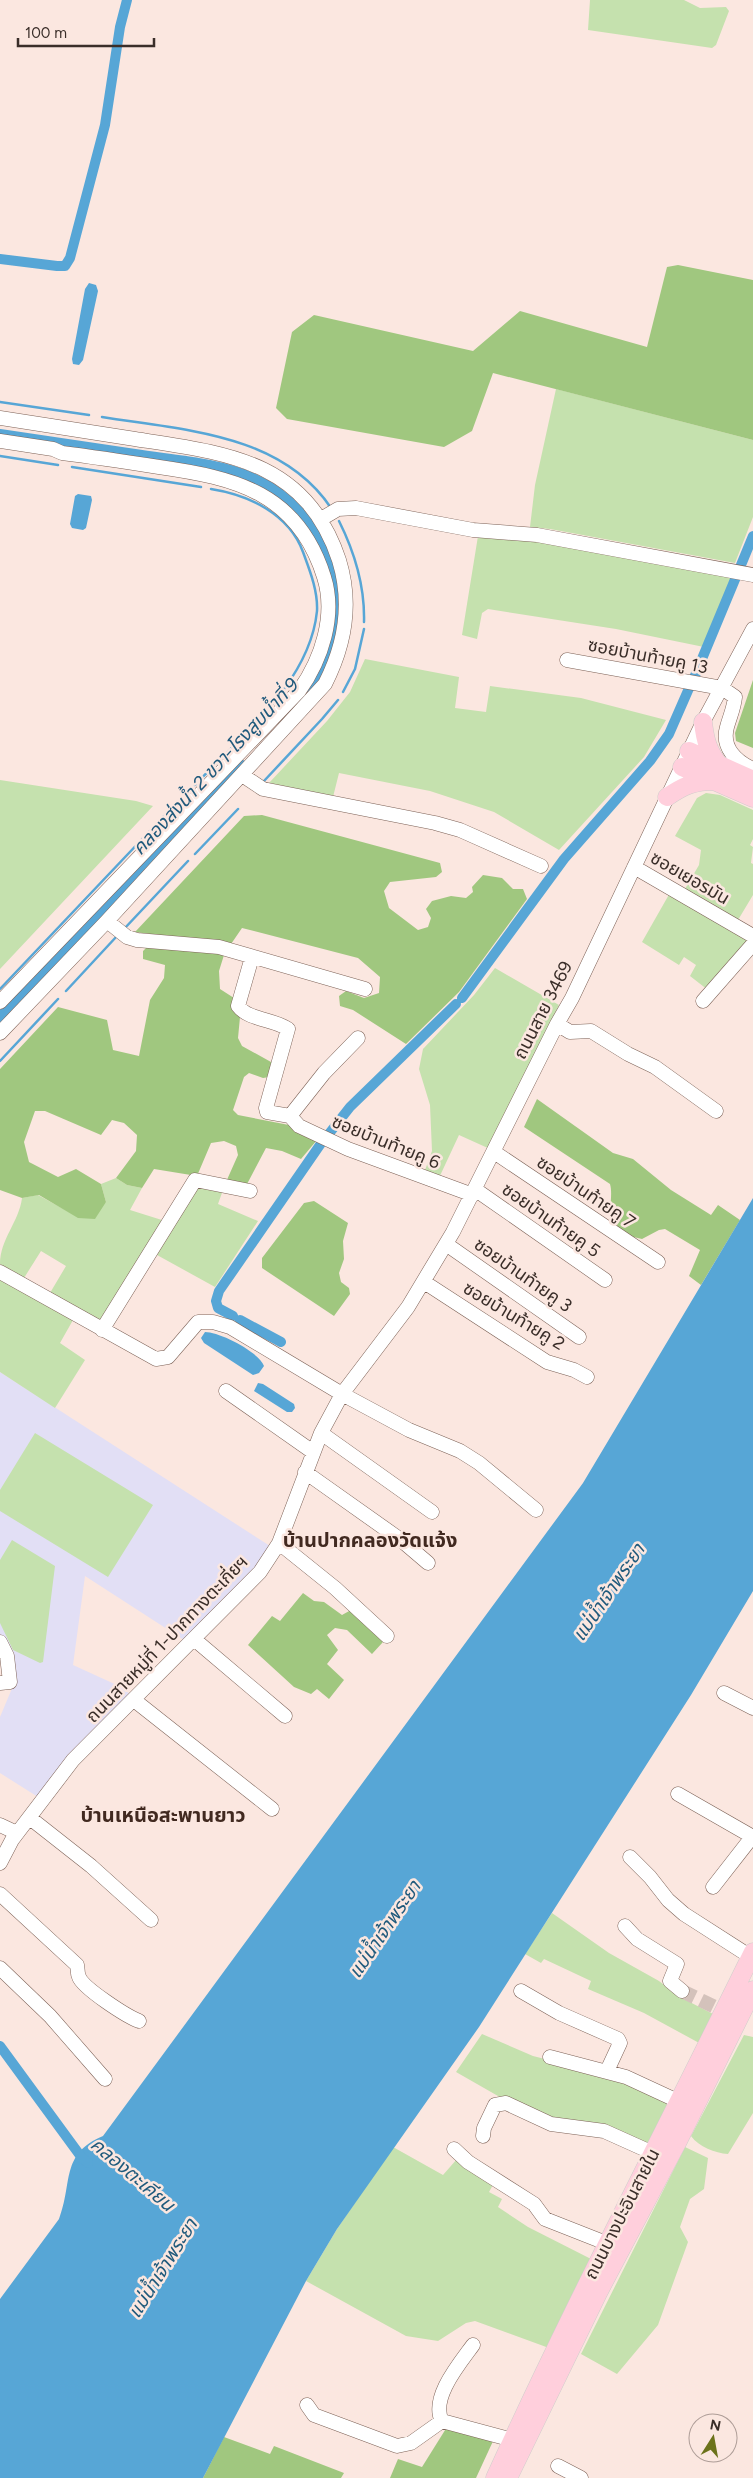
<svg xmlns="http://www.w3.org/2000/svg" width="753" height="2478" font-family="Figtree,'Noto Sans Thai',sans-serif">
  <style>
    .education { fill: #e2dff5 }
    .green { fill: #c5e1ae }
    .forest { fill: #a0c77f }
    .water { fill: #57a6d6 }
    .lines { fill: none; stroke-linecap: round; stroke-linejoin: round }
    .stream { stroke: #57a6d6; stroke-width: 2.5 }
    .canal { stroke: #57a6d6; stroke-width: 10 }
    .minor-tunnel { stroke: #d4c2bb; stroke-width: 14; stroke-dasharray: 14 7; stroke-linecap: butt }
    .minor-casing { stroke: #7d6257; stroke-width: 15 }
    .major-casing { stroke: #d0cdcc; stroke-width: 19 }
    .minor { stroke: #fff; stroke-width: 14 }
    .major { stroke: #ffcfdc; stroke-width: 18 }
    .labels { text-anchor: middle; stroke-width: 5; stroke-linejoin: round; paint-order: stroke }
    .street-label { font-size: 18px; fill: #3a2e29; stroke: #fbe7e0 }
    .water-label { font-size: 19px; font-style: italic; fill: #205a7c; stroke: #fbe7e0 }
    .quarter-label { font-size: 20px; font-weight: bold; fill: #412920; stroke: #fbe7e0 }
  </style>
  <rect width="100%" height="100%" fill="#fbe7e0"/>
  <path class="education" d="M0 1372 270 1546 255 1568 184 1640 85 1576 73 1665 119 1686 130 1694 38 1797 0 1773V1717L13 1686 10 1652 0 1634Z"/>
  <path class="green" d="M590 0H684L700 8 726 7 729 11 716 45 712 48 588 30Z
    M556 389 753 440V517L735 563 550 529 530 527 535 485Z
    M478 536 549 542 732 575 704 647 616 629 488 609 482 613 477 639 462 635Z
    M365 659 459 677 455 708 486 712 490 686 581 698 666 720 644 757 559 850 494 812 430 791 339 773 333 797 269 783 327 721 350 692Z
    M0 780 136 801 153 806 0 969Z
    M706 793 720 795 753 810V839L750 845 753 847 751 863 753 864V895L738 920 685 889 699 865 701 850 675 836 697 798Z
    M671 891 748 939 708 990 690 976 696 965 684 957 679 965 642 942Z
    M495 968 559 1005 490 1149 459 1135 438 1180 424 1173 432 1151 430 1105 419 1069 423 1049 474 995Z
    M116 1178 127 1185 142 1188 130 1210 165 1221 100 1321 50 1293 66 1266 41 1251 24 1278 0 1264C0 1239 19 1222 22 1198L38 1195 78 1217 106 1202 101 1184Z
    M196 1187 223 1190 218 1204 258 1221 215 1287 157 1255Z
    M0 1279 73 1320 60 1343 85 1360 55 1408 0 1372Z
    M35 1433 153 1505 108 1577 0 1511V1490Z
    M12 1540 55 1566 43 1662 40 1663 13 1650 0 1623V1560Z
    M552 1913 609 1953 659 1981 678 1996 715 2015 701 2044 644 2013 588 1989 591 1981 544 1959 541 1963 525 1954Z
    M482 2034 533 2056 584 2069 673 2100 652 2146 560 2122 505 2100 456 2072Z
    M744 2035 753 2037V2113L728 2154C715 2153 699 2147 691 2136Z
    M393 2147 443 2175 457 2159 494 2183 489 2192 502 2199 498 2207 528 2227 593 2260 549 2348 475 2321 466 2323 438 2341 406 2336 306 2281 337 2229Z
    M685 2147 708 2158 704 2189 690 2199 680 2227 688 2242 658 2325 617 2374 581 2354Z"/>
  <path class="forest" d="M678 265 753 280V440L493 373 472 431 444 447 287 419 276 408 292 332 314 315 473 351 520 311 647 347 667 267Z
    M753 680V748L736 741 735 733Z
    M262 815 440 863 442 872 436 877 390 882 384 891 389 908 418 930 428 927 431 918 426 909 432 901 451 896 466 898 473 892 472 887 483 875 502 878 513 889H523L527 899 459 992 406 1044 353 1010 340 1006 339 996 346 991 364 998 379 993 380 977 358 958 242 928 229 947 219 943 135 932 244 816Z
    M149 945 210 951 224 955 219 971 220 989 234 998 233 1008 240 1017 238 1038 242 1046 271 1062 272 1068 269 1077 263 1078 249 1073 244 1077 233 1110 238 1115 289 1125 317 1140 301 1159 282 1151 266 1148 246 1186 226 1182 238 1155 236 1146 224 1141 211 1143 197 1176 154 1169 142 1188 127 1185 116 1178 136 1151 137 1135 124 1123 112 1120 101 1135 45 1111H35L24 1142 29 1162 58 1177 76 1169 101 1184 106 1202 95 1219 78 1218 39 1195 22 1198 0 1190V1069L58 1007 107 1020 113 1050 139 1056 150 1000 164 978 165 965 143 959V951Z
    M537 1099 613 1153 633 1159 671 1190 711 1215 718 1205 740 1220 701 1285 689 1276 700 1250 665 1229 659 1230 642 1239 625 1235 609 1225C609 1213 613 1194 610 1184L524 1127Z
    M314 1201 348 1223 343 1241 344 1259 339 1273 341 1282 349 1288 350 1294 334 1316 262 1268V1258L304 1203Z
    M303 1593 314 1601 324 1602 342 1615 351 1610 383 1642 372 1654 347 1630 335 1628 327 1635 338 1650 327 1664 344 1680 329 1699 317 1689 311 1694 294 1687 248 1645 272 1616 280 1621Z
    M447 2427 494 2439 476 2478H390L398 2459 422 2467Z
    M224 2437 270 2454 274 2446 344 2473 341 2478H203Z"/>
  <path class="water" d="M89 283 96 285 98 291 83 360 79 365 73 364 72 359 85 289Z
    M78 494 91 496 92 500 86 528 83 530 72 528 70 524 75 496Z
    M753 1198V1591L691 1695 479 2027 337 2229 306 2281 203 2478H0V2299L59 2219C73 2183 60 2154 103 2136L583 1483Z
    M205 1332C220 1332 259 1352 264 1366L259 1373 253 1375 204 1343 201 1338Z
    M258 1383 263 1384 294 1404 295 1408 292 1412H287L254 1391Z"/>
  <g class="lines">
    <path class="stream" d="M0 402 89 415
      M102 417C182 430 281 433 331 508
      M0 456 58 465
      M72 467 201 487
      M339 521C355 553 365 585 364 622
      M343 692 355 669 364 629
      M264 781 322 719 338 700
      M195 785C241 736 310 682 317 611 318 591 310 571 303 552 289 514 249 495 211 489
      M173 808 186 794
      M195 854 238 809
      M124 929 188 861
      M0 989 164 816
      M66 991 117 936
      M0 1061 58 999"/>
    <path class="canal" d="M0 259 57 266H65L70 258 105 125 120 27 127 0
      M0 434C45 441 90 447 135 454 173 460 217 462 253 478 298 498 332 542 337 591 340 627 332 667 308 695
      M741 565 753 536
      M694 678 736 577
      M462 998 564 859 650 761 669 734 690 686
      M0 1017 242 765
      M328 1135 350 1107 456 1004
      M233 1316 218 1308 216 1301 219 1291 322 1142
      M240 1320 281 1342
      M0 2046 82 2158 88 2163"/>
    <path class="minor-tunnel" d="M682 1991 717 2008"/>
    <g class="minor-casing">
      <path id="minor" d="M0 418C45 425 90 432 135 439 226 453 306 460 339 560 352 602 345 645 325 684L107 921 0 1033
        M0 441 53 449 62 453C94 457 127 462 159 467 236 478 298 493 324 577 336 615 322 659 299 691L0 1002
        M321 519 338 509 356 508 473 530 537 535 753 575
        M567 660 722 688 735 697C734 708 730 716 727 727 721 748 737 762 753 769
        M242 775 263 789 435 823 460 830 541 866
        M634 867 753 936
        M107 921 127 937 137 940 219 947 365 989
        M252 957 238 1006C248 1020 274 1019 288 1029L266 1108 267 1112 290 1116
        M703 1001 753 944
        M557 1024 570 1032 591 1031 628 1054 655 1067 716 1111
        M290 1116 299 1126 348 1149 473 1195
        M290 1116 324 1073 358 1038
        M494 1152 658 1262
        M476 1190 605 1280
        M446 1244 579 1337
        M0 1272 156 1359 168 1357 198 1322H213L230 1327 342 1394 409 1430 460 1451 479 1463 536 1510
        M424 1282 547 1362 574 1370 587 1377
        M102 1330 195 1180 250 1191
        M226 1391 313 1452
        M321 1433 432 1512
        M305 1472 401 1540 428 1563
        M279 1543 335 1588 387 1636
        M194 1639 285 1716
        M0 1642 7 1656 10 1682 0 1683
        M724 1693 753 1708
        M134 1700 272 1809
        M678 1794 753 1837
        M30 1818 91 1866 151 1920
        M0 1825 17 1833
        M630 1857 650 1877 668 1900 684 1914 751 1957
        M0 1863 12 1840 73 1760 260 1572 279 1543 321 1433 342 1394 408 1307 453 1232 557 1024 572 998 703 722 753 629
        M713 1887 752 1837
        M0 1894 77 1965C78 1968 77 1973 79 1977 83 1988 126 2016 139 2021
        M625 1926 637 1939 677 1964 670 1981 682 1991
        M0 1968 50 2016 105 2079
        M521 1991 559 2013 618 2039 620 2043 607 2071
        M550 2057 626 2077 680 2102
        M483 2136 484 2128 495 2105 506 2103 551 2124 604 2131 653 2153
        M454 2149 468 2162 534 2204 545 2219 606 2243
        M307 2405 314 2415 397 2446 411 2443 442 2421 513 2440
        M442 2421C430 2398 460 2363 473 2345
        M558 2466 581 2478"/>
    </g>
    <g class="major-casing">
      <path id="major" d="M703 722C705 740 708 751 719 765
        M689 751 753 780
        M682 767 753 798
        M667 797C683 786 694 781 714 781
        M510 2474 598 2293 679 2139 753 1990
        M495 2478C576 2300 667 2128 753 1952"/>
    </g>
    <use href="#minor" class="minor"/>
    <use href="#major" class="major"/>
  </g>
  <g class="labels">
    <g class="street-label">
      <text transform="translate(648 656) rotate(11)" y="6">ซอยบ้านท้ายคู 13</text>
      <text transform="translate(690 878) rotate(30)" y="6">ซอยเยอรมัน</text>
      <text transform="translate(543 1010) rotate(-63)" y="6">ถนนสาย 3469</text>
      <text transform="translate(386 1142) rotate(22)" y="6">ซอยบ้านท้ายคู 6</text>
      <text transform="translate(586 1192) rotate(34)" y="6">ซอยบ้านท้ายคู 7</text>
      <text transform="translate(551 1220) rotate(35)" y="6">ซอยบ้านท้ายคู 5</text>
      <text transform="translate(523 1275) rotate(35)" y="6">ซอยบ้านท้ายคู 3</text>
      <text transform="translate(514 1316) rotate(31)" y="6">ซอยบ้านท้ายคู 2</text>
      <text transform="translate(167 1639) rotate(-46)" y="6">ถนนสายหมู่ที่ 1-ปากทางตะเกี่ยฯ</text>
      <text transform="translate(622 2214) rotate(-63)" y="6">ถนนบางปะอินสายใน</text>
    </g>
    <g class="water-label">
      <text transform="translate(215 766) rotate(-47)" y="7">คลองส่งน้ำ 2 ขวา-โรงสูบน้ำที่ 9</text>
      <text transform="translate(608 1592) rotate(-56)" y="7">แม่น้ำเจ้าพระยา</text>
      <text transform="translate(384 1929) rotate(-56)" y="7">แม่น้ำเจ้าพระยา</text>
      <text transform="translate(133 2174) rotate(40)" y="7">คลองตะเคียน</text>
      <text transform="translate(162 2268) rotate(-58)" y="7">แม่น้ำเจ้าพระยา</text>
    </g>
    <g class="quarter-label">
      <text x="370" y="1547">บ้านปากคลองวัดแจ้ง</text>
      <text x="163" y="1822">บ้านเหนือสะพานยาว</text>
    </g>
  </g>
  <g transform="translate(713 2438) rotate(11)"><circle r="24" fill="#fbe7e0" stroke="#ae9d97"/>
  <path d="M0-4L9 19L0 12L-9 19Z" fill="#6b721a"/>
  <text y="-8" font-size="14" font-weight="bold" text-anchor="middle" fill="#3a2e29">N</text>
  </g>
  <path d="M18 38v8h136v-8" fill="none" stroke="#3a2e29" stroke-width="2.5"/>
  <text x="25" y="38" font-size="15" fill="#3a2e29" stroke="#fbe7e0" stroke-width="4" paint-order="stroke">100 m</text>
</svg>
